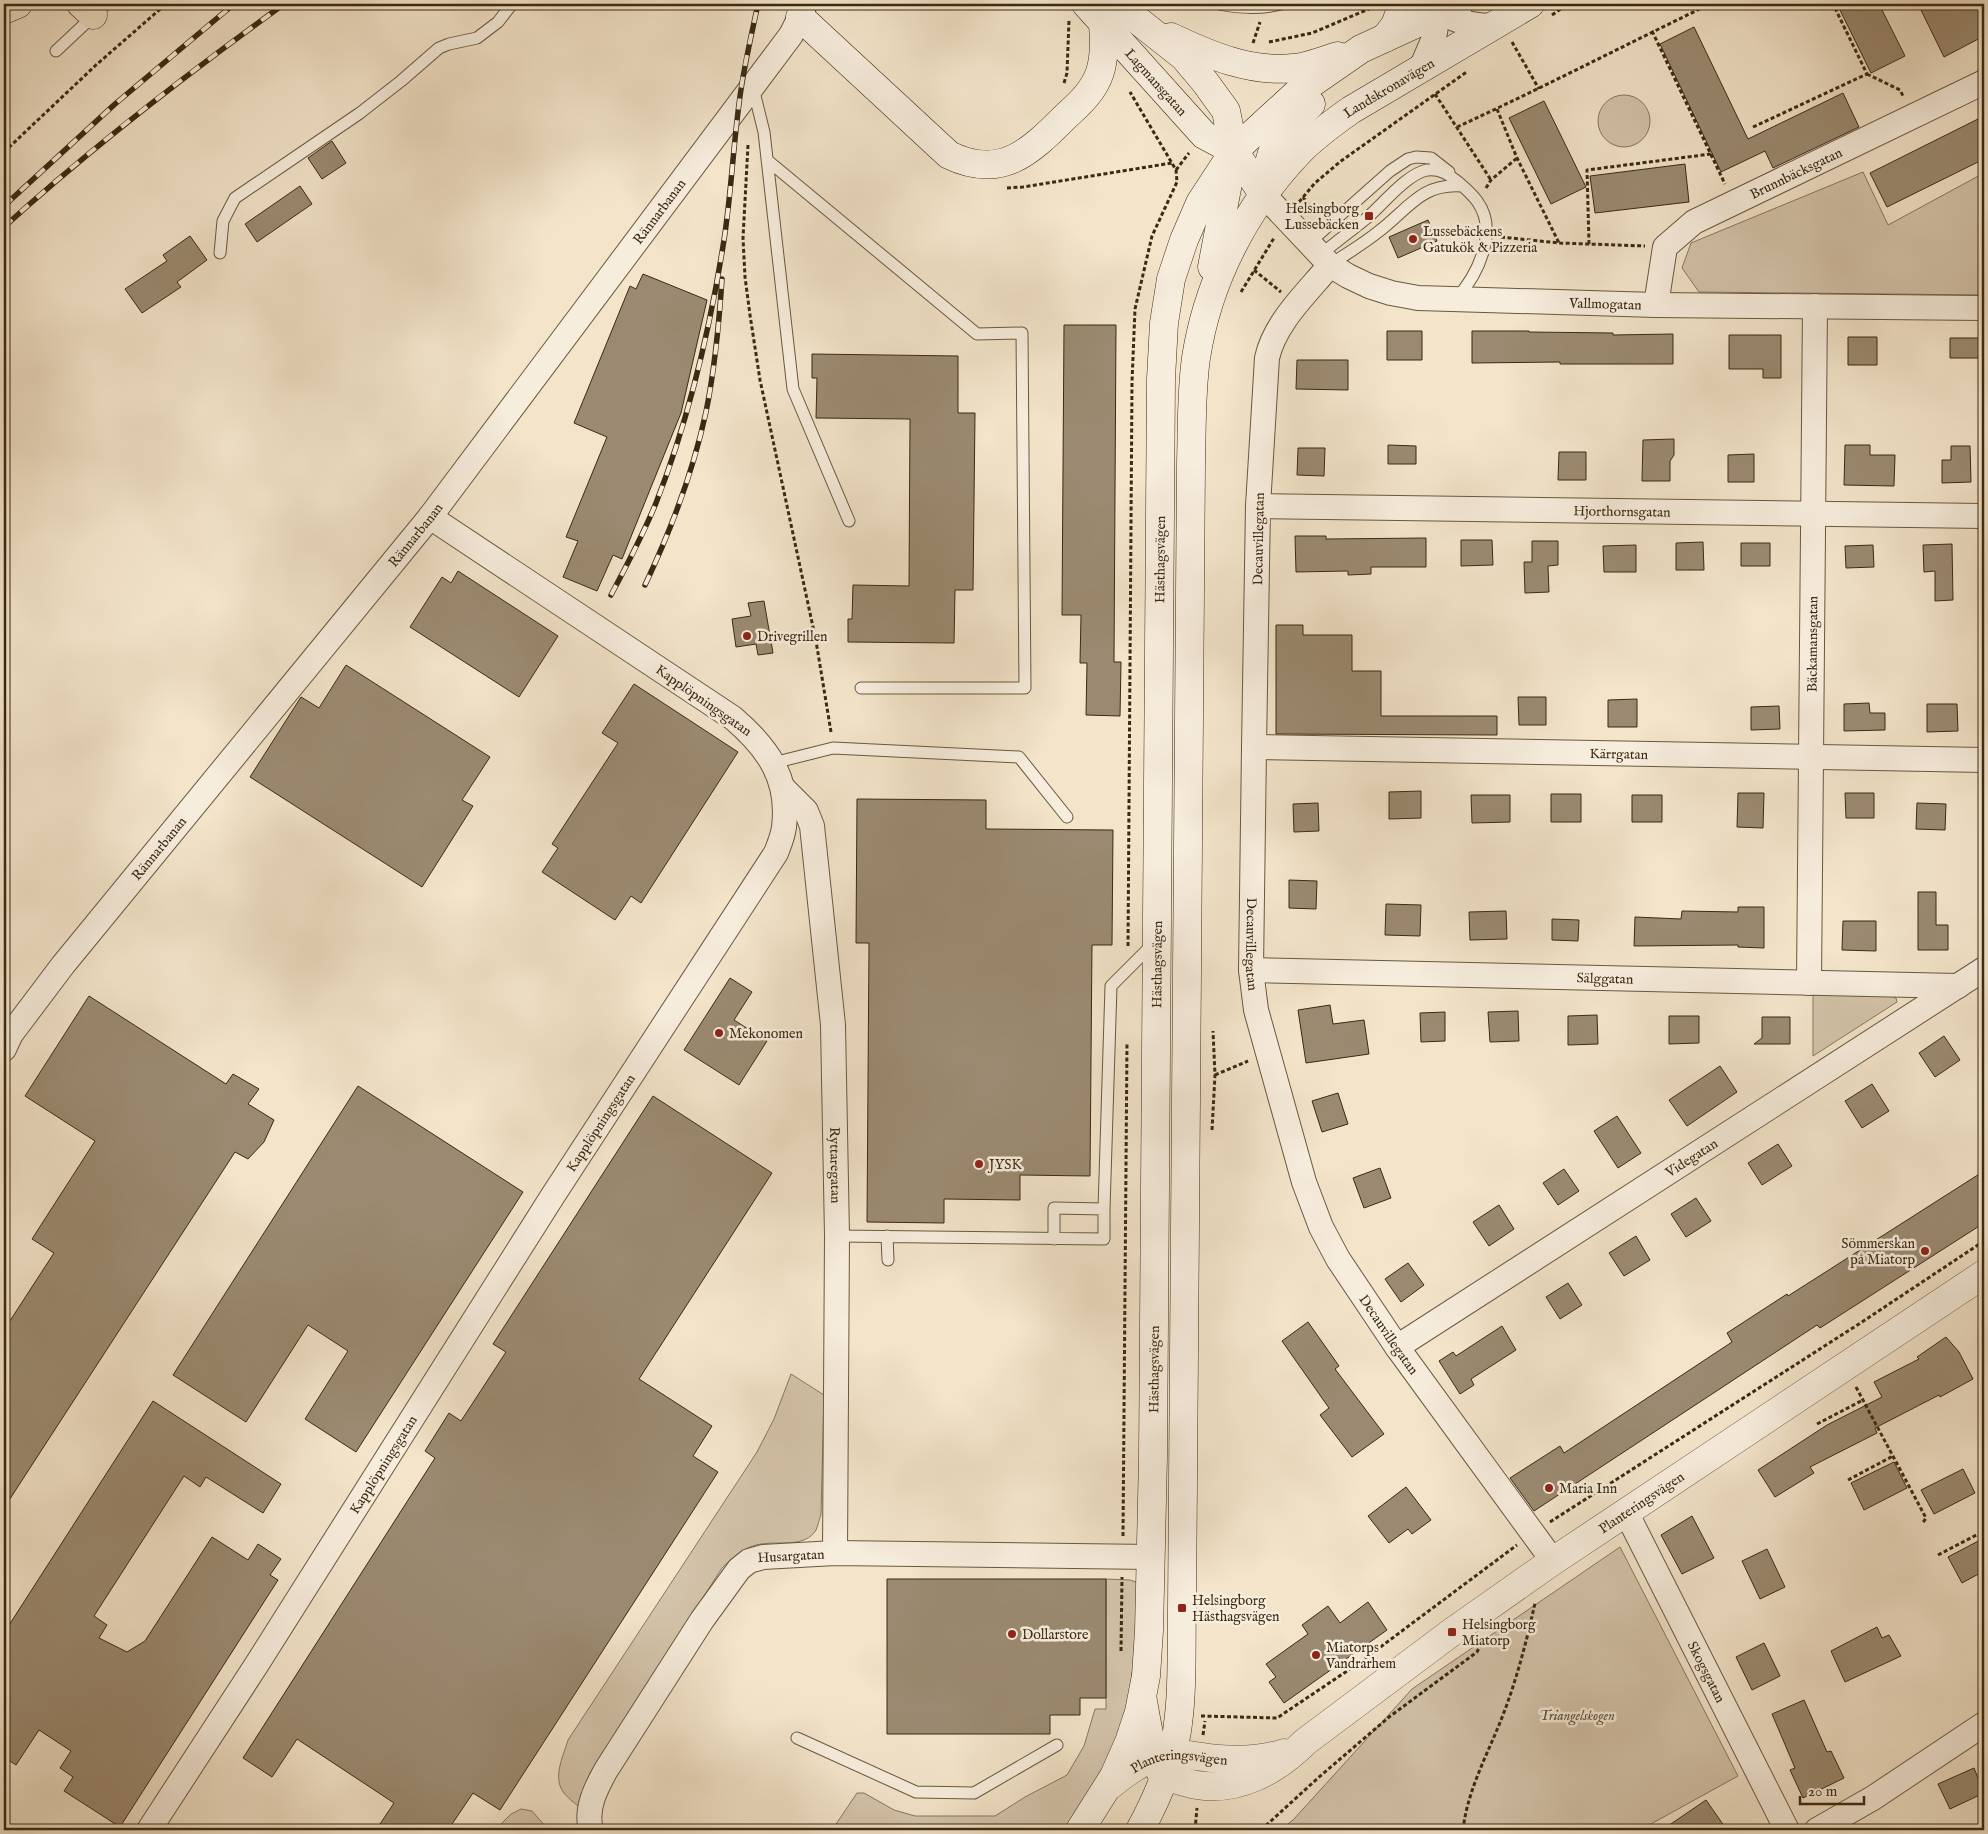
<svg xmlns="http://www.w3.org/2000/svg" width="1988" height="1834" font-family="'IM FELL English',serif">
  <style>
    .green { fill: #d4c4ab; stroke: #88765e }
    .building { fill: #9b8a71; stroke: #3b2911 }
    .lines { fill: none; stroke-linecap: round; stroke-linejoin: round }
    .service-casing { stroke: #69583f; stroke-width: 13 }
    .minor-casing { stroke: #69583f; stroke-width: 26 }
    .tertiary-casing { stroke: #69583f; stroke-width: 29 }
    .secondary-casing { stroke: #3b2911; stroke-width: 29 }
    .motorway-casing { stroke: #3b2911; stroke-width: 29 }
    .path { stroke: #3b2911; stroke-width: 3; stroke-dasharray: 4 2.5; stroke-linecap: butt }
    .service { stroke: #f7eddd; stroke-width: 11 }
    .minor { stroke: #f7eddd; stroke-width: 24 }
    .tertiary { stroke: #f7eddd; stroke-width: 28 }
    .secondary { stroke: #f7eddd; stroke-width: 28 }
    .motorway { stroke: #f3e4ca; stroke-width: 28 }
    .rail-casing { stroke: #3b2911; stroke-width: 5.5 }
    .rail { stroke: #f7eddd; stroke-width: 4; stroke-dasharray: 11; stroke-linecap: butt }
    .poi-dot { fill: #8f2418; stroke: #f7eddd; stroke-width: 2 }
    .labels { text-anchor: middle; stroke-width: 5; stroke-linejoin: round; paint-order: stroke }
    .street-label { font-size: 14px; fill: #3b2911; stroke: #f7eddd }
    .poi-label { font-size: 14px; fill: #3b2911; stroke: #f7eddd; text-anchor: start }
    .park-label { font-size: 14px; font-style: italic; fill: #615038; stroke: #f7eddd }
  </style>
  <rect width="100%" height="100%" fill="#f3e4ca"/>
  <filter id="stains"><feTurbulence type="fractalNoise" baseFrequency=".004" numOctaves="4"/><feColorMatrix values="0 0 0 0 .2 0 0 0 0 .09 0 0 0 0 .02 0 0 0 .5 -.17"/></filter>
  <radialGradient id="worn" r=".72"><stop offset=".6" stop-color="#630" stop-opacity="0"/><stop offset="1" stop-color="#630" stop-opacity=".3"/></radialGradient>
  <path class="green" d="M1598 121a26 26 0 1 1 52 0a26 26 0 1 1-52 0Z
    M1863 172 1888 225 1984 173V295L1699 292 1682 268 1691 243Z
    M1813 995 1891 996 1896 998 1897 1002 1813 1056Z
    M791 1374 824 1395 821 1515C819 1519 818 1526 816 1530 805 1548 779 1541 761 1544 746 1546 733 1557 722 1568L590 1773 578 1806C572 1801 564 1795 561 1788 554 1774 564 1754 568 1740L757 1452 774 1419Z
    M1620 1547 1738 1776 1640 1830H1280L1293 1820 1412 1689Z
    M1106 1579 1130 1580 1136 1582 1139 1591V1619L1129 1698 1116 1745 1080 1812 1065 1830H832L857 1793H864L894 1810 915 1816H995L1025 1797 1067 1775 1084 1746 1095 1709H1106Z
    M521 1809 532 1811 546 1827 543 1830H495L511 1814Z"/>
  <path class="building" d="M1837 4H1879L1905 56 1871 73Z
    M1918 4H1984V36L1944 57Z
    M1694 27 1748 139 1843 93 1859 127 1773 168 1765 151 1721 172 1660 44Z
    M1544 101 1586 187 1551 204 1509 118Z
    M1984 116V159L1887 207 1870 173Z
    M332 141 346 163 322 179 308 158Z
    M1685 164 1689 202 1595 213 1590 176Z
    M300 186 312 204 257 242 245 224Z
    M1428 220 1437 241 1398 258 1389 237Z
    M190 236 207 260 177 282 181 287 142 313 125 289 167 261 163 255Z
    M643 274 707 300 681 413 622 559 613 555 597 591 563 577 578 541 566 537 607 437 574 423 630 286 636 289Z
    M1064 325H1116L1114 662H1121L1120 716 1086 715 1087 663H1080L1081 615H1062Z
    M1387 331H1422V360H1387Z
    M1472 331H1529V332L1613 333V335L1673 334V364H1560V362L1472 363Z
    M1729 335H1781V378H1763V369H1729Z
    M1848 337H1877V365H1848Z
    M1950 338H1984V358H1950Z
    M812 354 958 356V413H975L973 590H955L954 643 848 642V619H852L853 585 909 586 910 419 816 418 817 378H812Z
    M1297 360H1348V390L1296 389Z
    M1674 439V455L1670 461V481H1642L1643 440Z
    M1388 445 1416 446V464H1388Z
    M1845 445H1870V455H1895L1894 486 1844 485Z
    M1951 446H1970L1971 482 1942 483V460H1951Z
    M1298 448H1325L1324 476 1297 475Z
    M1559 452H1586V480H1558Z
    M1754 454V482H1728V455Z
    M1295 536H1326V539L1426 538V567H1371V574L1348 575V571L1296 572Z
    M1461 540H1492L1493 565 1461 566Z
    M1532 541H1558V565L1548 566 1549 592 1525 593 1524 562H1532Z
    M1703 542 1704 570H1676V543Z
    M1741 543H1770V566H1741Z
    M1952 544 1953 600 1935 601V571L1924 572 1923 545Z
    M1636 545V572H1604L1603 546Z
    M1873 545 1874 567 1846 568 1845 546Z
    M458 571 558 636 519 697 410 627 442 577 451 583Z
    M764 601 773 653 758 655 756 644 736 647 732 619 751 616 748 603Z
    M1276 625H1303V635H1352V671H1381V716H1497V735L1276 734Z
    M346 665 490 757 462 800 473 806 422 887 250 777 301 697 319 708Z
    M634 684 738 752 641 903 631 896 615 920 542 872 558 848 552 844 618 743 602 733Z
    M1518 697H1546V725H1519Z
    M1637 699V727H1608V700Z
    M1869 703 1870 713H1885V730L1844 731V704Z
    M1927 704H1957L1958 731 1927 732Z
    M1779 706 1780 729 1751 730V707Z
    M1421 791V818L1389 819V792Z
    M1738 793H1764L1763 828 1737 827Z
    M1845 793H1874V818H1846Z
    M1551 794H1581V822H1551Z
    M1471 795H1510V822L1472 823Z
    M1632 795H1662V822H1632Z
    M857 799 986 800V829L1113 830 1112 945H1092L1090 1176 1020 1175V1200L944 1199V1223L867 1222 869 943H856Z
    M1318 803 1319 831 1294 832 1293 804Z
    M1917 803 1946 804 1945 830 1916 829Z
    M1289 880 1317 881 1316 909 1289 908Z
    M1918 892H1936V925H1948V950H1918Z
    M1386 904 1421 905 1420 936 1385 935Z
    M1738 907H1764V948L1738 947V945L1634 946 1635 917 1681 919 1682 911 1738 912Z
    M1506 911 1507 939 1470 940 1469 912Z
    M1552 919 1579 920 1578 941 1552 940Z
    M1843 921H1876V951L1842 950Z
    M730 978 752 992 734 1020 767 1041 739 1085 684 1050Z
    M89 996 226 1084 233 1074 259 1089 248 1104 274 1120 264 1142 248 1159 235 1152 4 1508V1330L54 1253 32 1239 95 1141 25 1096Z
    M1330 1005 1333 1024 1364 1020 1369 1054 1306 1063 1298 1010Z
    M1518 1011 1519 1041 1490 1042 1488 1012Z
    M1445 1012V1041L1421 1042 1420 1013Z
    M1597 1015 1598 1044 1568 1045V1016Z
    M1669 1016H1699V1043L1669 1044Z
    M1762 1017H1790V1044H1754L1762 1038Z
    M1944 1036 1960 1060 1935 1077 1919 1053Z
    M1720 1066 1737 1092 1687 1126 1669 1100Z
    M1872 1084 1889 1111 1862 1128 1845 1101Z
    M358 1086 523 1192 356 1452 305 1419 348 1351 308 1325 246 1422 173 1375Z
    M1338 1093 1348 1124 1322 1132 1312 1101Z
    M653 1096 772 1173 639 1379 712 1426 693 1456 718 1472 500 1810 473 1793 448 1830H376L394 1803 297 1739 272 1777 243 1758 435 1458 425 1451 449 1413 461 1421 506 1352 493 1344Z
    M1617 1116 1641 1153 1618 1168 1594 1131Z
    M1778 1144 1792 1166 1762 1185 1748 1163Z
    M1380 1168 1391 1198 1364 1208 1353 1178Z
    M1564 1169 1579 1191 1558 1205 1543 1183Z
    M1984 1171V1223L1820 1328 1817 1325 1534 1511 1510 1478 1560 1446 1564 1453 1732 1342 1727 1333 1787 1294 1788 1296Z
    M1696 1198 1711 1221 1686 1237 1671 1214Z
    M1499 1205 1514 1229 1489 1246 1473 1222Z
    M1636 1236 1650 1260 1624 1276 1609 1253Z
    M1408 1263 1424 1285 1401 1302 1385 1279Z
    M1568 1283 1582 1305 1560 1319 1546 1297Z
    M1308 1322 1339 1366 1335 1369 1384 1434 1352 1457 1320 1415 1329 1408 1282 1341Z
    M1502 1326 1516 1350 1471 1379 1474 1385 1460 1394 1439 1361 1453 1352 1456 1356Z
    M1946 1337 1959 1352 1973 1379 1940 1397 1939 1395 1875 1428 1877 1433 1810 1467 1814 1473 1775 1497 1758 1470 1827 1425 1882 1397 1874 1382 1919 1359 1917 1357Z
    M153 1401 281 1484 263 1513 206 1477 200 1487 184 1476 94 1616 107 1625 99 1638 127 1652 145 1641 212 1537 248 1560 258 1544 281 1559 270 1575 278 1580 120 1827 64 1791 73 1777 60 1768 71 1751 39 1730 16 1765 4 1757V1633Z
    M1894 1462 1907 1488 1864 1510 1851 1483Z
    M1963 1469 1975 1493 1934 1514 1921 1490Z
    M1406 1487 1431 1520 1412 1534 1408 1529 1389 1543 1368 1516Z
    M1692 1516 1714 1558 1682 1574 1661 1535Z
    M1984 1538V1571L1962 1583 1948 1557Z
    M1767 1549 1785 1587 1760 1599 1742 1561Z
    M887 1579H1106V1698H1080V1715H1050V1734H887Z
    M1368 1602 1387 1630 1284 1703 1269 1682 1276 1677 1266 1664 1308 1634 1302 1625 1328 1606 1340 1623Z
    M1877 1627 1882 1638 1889 1635 1901 1656 1845 1682 1831 1651Z
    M1764 1643 1780 1676 1752 1690 1736 1657Z
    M1804 1700 1827 1752 1831 1751 1844 1778 1803 1798 1790 1770 1795 1768 1772 1714Z
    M1974 1768 1984 1793 1950 1809 1938 1784Z
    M1706 1800 1727 1830H1662Z"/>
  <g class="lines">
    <g class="service-casing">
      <path id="service" d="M1219 4C1239 8 1261 9 1281 4
        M56 51 106 4
        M753 88 764 132 793 389 849 521
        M767 160 977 334 1022 333 1025 688H861
        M1309 243 1390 171 1408 159 1416 157 1431 158 1449 172
        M220 253 223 221 235 198 360 113 401 81 439 48 449 44 477 38 498 22 512 4
        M1320 255C1336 242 1352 230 1368 217 1384 203 1407 174 1427 170 1440 168 1449 175 1458 182 1465 188 1472 194 1477 201 1499 231 1478 274 1457 298
        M1330 265C1346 254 1363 244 1378 232 1408 210 1420 183 1462 186
        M773 763 833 748 1019 757 1067 817
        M1104 1209 1111 986 1152 945
        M837 1236 1104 1239V1209L1054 1208V1239
        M887 1236 888 1260
        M797 1738 916 1792 974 1793 1057 1745"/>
    </g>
    <g class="minor-casing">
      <g id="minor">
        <path d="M1429 4C1448 19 1466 25 1491 26"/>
        <path d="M1422 66 1434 38 1440 4"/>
        <path id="s1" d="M1263 194 1330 265 1348 276 1369 286 1391 293 1418 298 1656 305 1984 308"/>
        <path id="s2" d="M1330 265C1307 293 1275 322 1267 358L1258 506 1254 747 1251 970 1256 1010 1304 1182 1321 1227 1338 1259 1397 1347 1553 1561"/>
        <path id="s3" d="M1656 305 1665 247 1694 222 1984 82"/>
        <path id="s4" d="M1258 506 1984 516"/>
        <path id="s5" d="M1254 747 1984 760"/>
        <path id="s6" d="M783 788 806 811 812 826 833 1025 837 1236 835 1553"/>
        <path id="s7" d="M1251 970 1958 986"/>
        <path id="s8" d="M1809 983 1815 306"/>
        <path id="s9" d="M4 1049 11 1034 63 965 430 517 791 35 800 17 805 4"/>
        <path id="s10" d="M1397 1347 1984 969"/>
        <path id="s11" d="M1626 1512 1787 1830"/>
        <path id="s12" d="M149 1830 257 1664 552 1197 776 853C779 845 783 836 784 827 790 779 768 748 733 718L430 517"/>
        <path id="s13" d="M591 1830C585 1809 596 1788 606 1770L702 1620 739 1569 749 1561 763 1557 835 1553 1152 1557"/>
        <path d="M1817 1830 1873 1798 1984 1724"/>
      </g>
    </g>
    <g class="tertiary-casing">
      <g id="tertiary">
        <path id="s14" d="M1163 1776C1175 1779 1186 1783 1197 1785 1239 1792 1277 1770 1305 1742L1452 1632 1553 1561 1984 1274"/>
        <path id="s15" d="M1108 1787C1123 1775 1138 1763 1157 1757 1178 1751 1198 1757 1218 1759 1241 1761 1262 1760 1284 1753"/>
      </g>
    </g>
    <g class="secondary-casing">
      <g id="secondary">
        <path id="s16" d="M1086 4 1204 135 1234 151"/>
        <path d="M1117 4 1184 57 1205 82 1226 111 1234 151 1263 194"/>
        <path d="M800 17 949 155C1001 180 1029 153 1065 117 1079 104 1094 91 1100 72 1105 56 1104 39 1103 22"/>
        <path d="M1171 37C1209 55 1251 73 1294 68 1308 67 1324 60 1338 56"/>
        <path d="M1385 38 1395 25 1403 4"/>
        <path d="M1264 192C1271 143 1275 138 1311 104"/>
        <path d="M1212 267 1232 162"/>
        <path d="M1143 1701C1146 1718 1153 1764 1163 1776"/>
        <path id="s17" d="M1080 1830 1114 1776 1129 1742 1139 1712 1146 1676 1149 1631 1153 1457 1161 379 1164 323 1171 279 1184 240 1200 203 1234 151 1296 94 1361 49 1459 4"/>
        <path id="s18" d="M1140 1830C1159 1795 1176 1755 1179 1715 1183 1680 1181 1643 1182 1608L1191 464C1192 429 1191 393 1196 358 1208 280 1246 207 1301 150 1316 135 1334 122 1351 110L1530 4"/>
      </g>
    </g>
    <g class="motorway-casing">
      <path id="motorway" d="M81 4 93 15
        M4 10 18 4"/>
    </g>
    <path class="path" d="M1552 15 1568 4
      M1652 31 1725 184
      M1269 42 1312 33 1376 6
      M1512 42 1539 89
      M1253 43 1260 22
      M1867 74 1900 90 1903 96
      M1064 83 1067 73 1069 20
      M1435 94 1491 180
      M1497 109 1517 158 1559 243
      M1457 127C1542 88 1625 45 1710 4
      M1753 127 1867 74 1833 4
      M748 145 743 238 745 277 750 315 760 380 816 641 831 732
      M4 152 96 65 166 4
      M1176 170 1189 153
      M1007 188 1023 187 1172 163
      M1486 188 1491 180 1517 158
      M1303 197 1311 208 1322 212
      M1299 202 1315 183 1341 161 1468 71
      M1501 237 1559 243 1645 246
      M1589 244 1587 170 1711 154
      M1254 270 1281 292
      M1241 292 1274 238
      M1128 946 1132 382 1135 309 1152 236 1177 182 1176 170 1130 92
      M1215 1075 1248 1061
      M1212 1130 1215 1075 1213 1031
      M1856 1387 1926 1518 1922 1524
      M1817 1424 1863 1400
      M1848 1480 1893 1456
      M1550 1522 1862 1322 1984 1241
      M1123 1536 1127 1042
      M1938 1555 1984 1531
      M1980 1637 1984 1635
      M1121 1651 1122 1577
      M1201 1716 1277 1718 1359 1663 1517 1545
      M1203 1735 1205 1721
      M1051 1830 1056 1825
      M1195 1830 1197 1808
      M1261 1830 1318 1778 1389 1717 1477 1652 1482 1642
      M1463 1830C1467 1793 1485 1759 1499 1725 1515 1686 1526 1644 1535 1603"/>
    <use href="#service" class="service"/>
    <use href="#minor" class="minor"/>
    <use href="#tertiary" class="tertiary"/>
    <use href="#secondary" class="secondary"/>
    <use href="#motorway" class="motorway"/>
    <g class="rail-casing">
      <path id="rail" d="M4 206 115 104 234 4
        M4 227C92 147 187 74 284 4
        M645 585C671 530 693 472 706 412 715 368 719 324 722 279
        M611 595C627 565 643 535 656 503 689 419 710 329 724 240 731 195 733 149 739 104 743 70 751 37 758 4"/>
    </g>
    <use href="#rail" class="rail"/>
  </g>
  <g class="poi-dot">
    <rect x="1364" y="211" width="10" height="10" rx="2.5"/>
    <circle cx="1413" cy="239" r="5"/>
    <circle cx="747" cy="636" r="5"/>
    <circle cx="719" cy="1033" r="5"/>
    <circle cx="979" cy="1164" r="5"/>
    <circle cx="1925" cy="1251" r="5"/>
    <circle cx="1549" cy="1488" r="5"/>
    <rect x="1177" y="1603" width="10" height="10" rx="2.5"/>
    <rect x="1447" y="1627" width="10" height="10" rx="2.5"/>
    <circle cx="1012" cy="1634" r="5"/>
    <circle cx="1316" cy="1655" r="5"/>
  </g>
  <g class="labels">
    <g class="street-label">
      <text dy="5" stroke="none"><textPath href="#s16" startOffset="105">Lagmansgatan</textPath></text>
      <text dy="5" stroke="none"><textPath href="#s18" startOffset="1824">Landskronavägen</textPath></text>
      <text dy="5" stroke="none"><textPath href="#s3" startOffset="210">Brunnbäcksgatan</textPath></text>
      <text dy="5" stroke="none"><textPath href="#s9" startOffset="1064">Rännarbanan</textPath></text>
      <text dy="5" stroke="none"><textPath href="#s1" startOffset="380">Vallmogatan</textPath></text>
      <text dy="5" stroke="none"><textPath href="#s4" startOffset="364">Hjorthornsgatan</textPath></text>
      <text dy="5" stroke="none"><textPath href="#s9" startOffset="659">Rännarbanan</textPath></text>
      <text transform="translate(1258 539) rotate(-89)" y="5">Decauvillegatan</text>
      <text dy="5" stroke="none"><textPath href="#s17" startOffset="1286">Hästhagsvägen</textPath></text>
      <text dy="5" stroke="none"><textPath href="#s8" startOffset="339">Bäckamansgatan</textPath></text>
      <text transform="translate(704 700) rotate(35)" y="5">Kapplöpningsgatan</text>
      <text dy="5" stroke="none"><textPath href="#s5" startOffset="365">Kärrgatan</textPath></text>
      <text dy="5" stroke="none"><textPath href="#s9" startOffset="254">Rännarbanan</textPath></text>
      <text dy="5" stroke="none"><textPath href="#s2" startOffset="700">Decauvillegatan</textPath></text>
      <text dy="5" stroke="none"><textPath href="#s17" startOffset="881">Hästhagsvägen</textPath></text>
      <text dy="5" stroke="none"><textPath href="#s7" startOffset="354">Sälggatan</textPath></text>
      <text dy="5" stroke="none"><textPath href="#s12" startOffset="839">Kapplöpningsgatan</textPath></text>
      <text dy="5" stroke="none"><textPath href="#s10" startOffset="350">Videgatan</textPath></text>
      <text dy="5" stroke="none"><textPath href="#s6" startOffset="389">Ryttaregatan</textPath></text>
      <text dy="5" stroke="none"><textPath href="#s2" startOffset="1120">Decauvillegatan</textPath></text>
      <text dy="5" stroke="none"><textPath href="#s17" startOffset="476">Hästhagsvägen</textPath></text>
      <text dy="5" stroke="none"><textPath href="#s12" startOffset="434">Kapplöpningsgatan</textPath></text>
      <text dy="5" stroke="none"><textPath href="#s14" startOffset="569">Planteringsvägen</textPath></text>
      <text dy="5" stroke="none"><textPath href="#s13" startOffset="360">Husargatan</textPath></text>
      <text dy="5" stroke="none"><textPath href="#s11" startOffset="179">Skogsgatan</textPath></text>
      <text dy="5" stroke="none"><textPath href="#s15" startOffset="79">Planteringsvägen</textPath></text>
    </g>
    <g class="poi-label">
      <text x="1359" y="213" text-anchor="end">Helsingborg<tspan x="1359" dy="16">Lussebäcken</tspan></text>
      <text x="1423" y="236">Lussebäckens<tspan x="1423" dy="16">Gatukök &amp; Pizzeria</tspan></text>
      <text x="757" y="641">Drivegrillen</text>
      <text x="729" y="1038">Mekonomen</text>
      <text x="989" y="1169">JYSK</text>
      <text x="1915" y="1248" text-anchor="end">Sömmerskan<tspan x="1915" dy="16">på Miatorp</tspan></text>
      <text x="1559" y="1493">Maria Inn</text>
      <text x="1192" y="1605">Helsingborg<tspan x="1192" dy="16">Hästhagsvägen</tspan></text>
      <text x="1462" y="1629">Helsingborg<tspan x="1462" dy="16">Miatorp</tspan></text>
      <text x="1022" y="1639">Dollarstore</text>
      <text x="1326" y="1652">Miatorps<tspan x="1326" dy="16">Vandrarhem</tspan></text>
    </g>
    <g class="park-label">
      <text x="1577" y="1720">Triangelskogen</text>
    </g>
  </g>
  <rect width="1988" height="1834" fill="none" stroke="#f3e4ca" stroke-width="20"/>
  <rect x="5" y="5" width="1978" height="1824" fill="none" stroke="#3b2911" stroke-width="2.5"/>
  <rect x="10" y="10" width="1968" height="1814" fill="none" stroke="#3b2911"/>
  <path d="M1800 1796v8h64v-8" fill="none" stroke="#3b2911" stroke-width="2.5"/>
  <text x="1808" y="1796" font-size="15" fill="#3b2911" stroke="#f7eddd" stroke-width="4" paint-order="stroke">20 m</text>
  <rect width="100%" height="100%" filter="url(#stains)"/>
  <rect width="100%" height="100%" fill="url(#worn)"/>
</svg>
